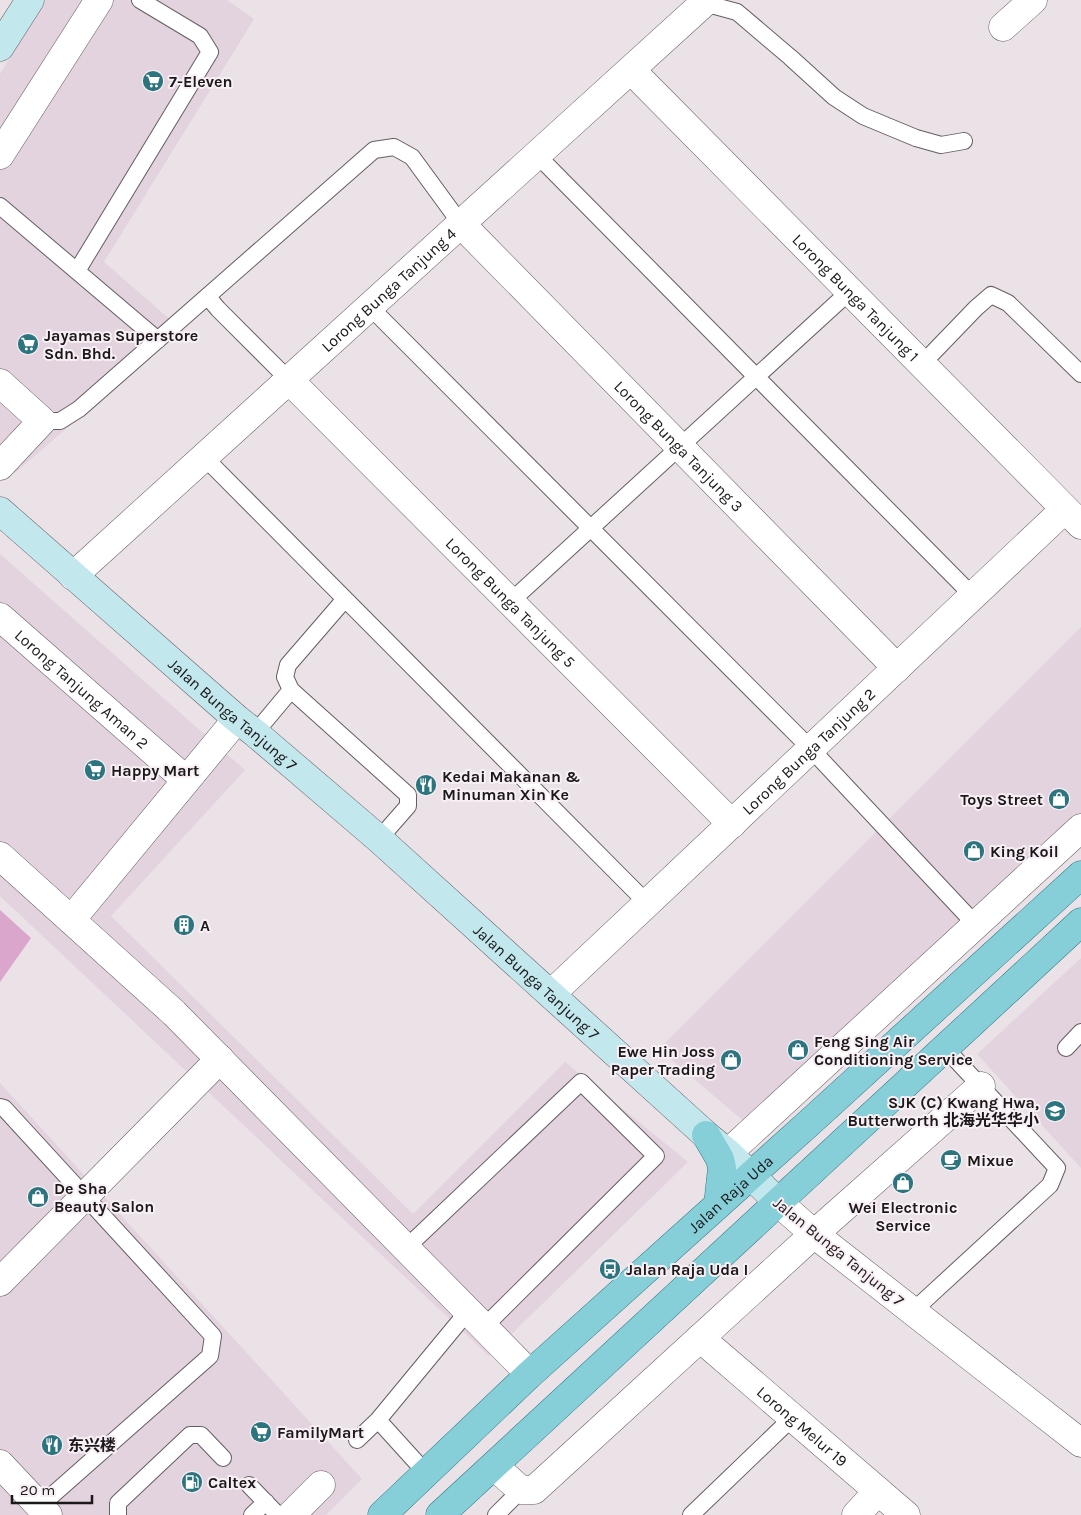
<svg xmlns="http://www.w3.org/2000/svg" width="1081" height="1515" font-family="Karla,'Noto Sans SC',sans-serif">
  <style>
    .built { fill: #e2d3de }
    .green { fill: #daa6cc }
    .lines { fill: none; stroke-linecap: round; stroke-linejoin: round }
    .lane-casing { stroke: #655d63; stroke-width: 18 }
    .street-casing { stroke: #655d63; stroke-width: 29 }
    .secondary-casing { stroke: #655d63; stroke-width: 29 }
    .primary-casing { stroke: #2c7a85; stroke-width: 29 }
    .lane { stroke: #fff; stroke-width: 16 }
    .street { stroke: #fff; stroke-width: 28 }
    .secondary { stroke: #c2e7ec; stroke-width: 28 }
    .primary { stroke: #86ced8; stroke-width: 28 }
    .labels { text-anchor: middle; stroke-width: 4; stroke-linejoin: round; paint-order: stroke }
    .poi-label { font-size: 16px; font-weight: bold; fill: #1b181a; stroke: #f8eff5; text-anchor: start }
    .street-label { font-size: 16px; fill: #1b181a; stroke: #f8eff5 }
  </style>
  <rect width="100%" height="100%" fill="#ebe2e8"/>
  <path class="built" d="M45 0H227L254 19 104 262 181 329 15 473 0 457V74Z
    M0 554 245 770 111 916 413 1214 565 1062 688 1162 489 1356 0 896Z
    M1081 627V843L761 1136 659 1049Z
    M1081 958V1168L977 1054Z
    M0 1083 362 1479 326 1515H0Z"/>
  <path class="green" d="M0 910 31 938 0 982Z"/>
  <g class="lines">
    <g class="lane-casing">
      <path id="lane" d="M701 0 704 3 737 12 790 57 834 97 863 116 916 138 941 145 964 141
        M537 155 973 596
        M0 206 158 340
        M77 271 210 52 200 36 140 0
        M208 297 218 309 289 380
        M370 307 811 749 976 925
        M922 364 976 308 991 295 1008 303 1081 374
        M42 421H60L79 409 374 150 394 147 412 157 461 224
        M204 457 648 904
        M510 602 850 291
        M291 690 408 795V806L379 839
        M255 733 291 690 285 677 288 665 345 599
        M1066 1048 1081 1032
        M0 1107 4 1108 213 1336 210 1356 40 1506
        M406 1248 581 1082 656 1156 484 1327
        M913 1311 1050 1185 1057 1168 945 1048
        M378 1420 426 1473
        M357 1440 378 1420 468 1311
        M249 1485 278 1515
        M118 1515V1503L190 1435H201L223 1458
        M252 1515 266 1502
        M496 1515 521 1490
        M691 1515 792 1418"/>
    </g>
    <g class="street-casing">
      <g id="street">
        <path d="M1003 27 1033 0"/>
        <path id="s1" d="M631 70 1081 525"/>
        <path d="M0 155 99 0"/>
        <path id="s2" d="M461 224 897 668"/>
        <path id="s3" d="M289 380 732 824"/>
        <path d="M0 383 42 421 0 466"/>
        <path id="s4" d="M73 576 704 3"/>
        <path id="s5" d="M0 617 186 780"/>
        <path d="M0 856 174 1013 530 1374"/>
        <path d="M71 920 237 719"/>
        <path id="s6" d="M551 994 1065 509"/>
        <path d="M728 1153 1081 828"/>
        <path d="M778 1202 814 1234 1081 1443"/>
        <path d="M0 1282 220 1059"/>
        <path id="s7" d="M700 1338 906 1515"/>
        <path d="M0 1464 48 1515"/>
        <path d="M494 1466 521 1490H534L814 1234 981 1086"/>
        <path d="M291 1515 321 1485"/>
        <path d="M856 1515 878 1491"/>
      </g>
    </g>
    <g class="secondary-casing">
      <g id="secondary">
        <path d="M0 47 30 0"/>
        <path id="s8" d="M0 511 237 719 255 733 379 839 706 1135 728 1153 778 1202"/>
      </g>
    </g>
    <g class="primary-casing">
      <g id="primary">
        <path d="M706 1135 720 1159 722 1168 718 1205"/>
        <path id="s9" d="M382 1515 530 1374 809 1123 1081 875"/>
        <path d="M440 1515 1081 922"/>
      </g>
    </g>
    <use href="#lane" class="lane"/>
    <use href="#street" class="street"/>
    <use href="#secondary" class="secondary"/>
    <use href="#primary" class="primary"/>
  </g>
  <defs>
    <g id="supermarket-disc" transform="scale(1.125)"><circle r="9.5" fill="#2c747e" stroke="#f8eff5"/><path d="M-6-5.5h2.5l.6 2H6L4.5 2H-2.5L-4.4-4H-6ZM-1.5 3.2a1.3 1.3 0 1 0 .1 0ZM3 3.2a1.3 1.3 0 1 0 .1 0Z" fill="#fff"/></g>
    <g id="restaurant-disc" transform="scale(1.125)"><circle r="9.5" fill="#2c747e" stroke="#f8eff5"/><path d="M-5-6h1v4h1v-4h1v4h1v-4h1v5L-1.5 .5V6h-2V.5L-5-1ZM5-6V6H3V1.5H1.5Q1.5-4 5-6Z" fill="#fff"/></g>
    <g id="shop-disc" transform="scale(1.125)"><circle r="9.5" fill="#2c747e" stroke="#f8eff5"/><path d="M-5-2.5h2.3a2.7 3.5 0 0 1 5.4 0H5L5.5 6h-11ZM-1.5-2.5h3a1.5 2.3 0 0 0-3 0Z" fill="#fff"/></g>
    <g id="building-disc" transform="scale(1.125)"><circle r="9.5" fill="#2c747e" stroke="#f8eff5"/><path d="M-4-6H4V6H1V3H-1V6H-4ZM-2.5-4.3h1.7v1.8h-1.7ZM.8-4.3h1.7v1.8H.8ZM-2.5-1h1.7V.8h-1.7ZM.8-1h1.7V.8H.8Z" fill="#fff"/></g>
    <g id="school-disc" transform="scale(1.125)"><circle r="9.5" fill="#2c747e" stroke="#f8eff5"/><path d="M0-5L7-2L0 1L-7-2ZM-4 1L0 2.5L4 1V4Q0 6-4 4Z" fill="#fff"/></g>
    <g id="cafe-disc" transform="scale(1.125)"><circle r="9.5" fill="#2c747e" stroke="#f8eff5"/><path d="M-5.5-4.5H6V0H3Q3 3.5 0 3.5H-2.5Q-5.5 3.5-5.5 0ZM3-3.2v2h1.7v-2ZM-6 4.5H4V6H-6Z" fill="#fff"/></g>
    <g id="bus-disc" transform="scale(1.125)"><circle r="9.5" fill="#2c747e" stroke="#f8eff5"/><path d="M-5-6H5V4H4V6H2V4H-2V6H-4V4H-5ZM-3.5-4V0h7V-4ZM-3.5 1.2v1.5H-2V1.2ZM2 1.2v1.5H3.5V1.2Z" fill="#fff"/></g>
    <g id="fuel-disc" transform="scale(1.125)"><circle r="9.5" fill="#2c747e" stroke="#f8eff5"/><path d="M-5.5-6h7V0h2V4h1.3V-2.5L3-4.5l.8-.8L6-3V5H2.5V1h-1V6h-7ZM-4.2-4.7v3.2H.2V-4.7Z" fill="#fff"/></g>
  </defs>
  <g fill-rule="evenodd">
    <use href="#supermarket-disc" x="153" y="81"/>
    <use href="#supermarket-disc" x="28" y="344"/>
    <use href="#supermarket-disc" x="95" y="770"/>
    <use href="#restaurant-disc" x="426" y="785"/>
    <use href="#shop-disc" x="1059" y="799"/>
    <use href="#shop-disc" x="974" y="851"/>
    <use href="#building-disc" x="184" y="925"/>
    <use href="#shop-disc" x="798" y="1050"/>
    <use href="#shop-disc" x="731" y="1060"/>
    <use href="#school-disc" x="1055" y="1111"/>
    <use href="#cafe-disc" x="951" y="1160"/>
    <use href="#shop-disc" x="903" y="1183"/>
    <use href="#shop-disc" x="38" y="1197"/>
    <use href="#bus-disc" x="610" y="1269"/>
    <use href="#supermarket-disc" x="261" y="1432"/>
    <use href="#restaurant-disc" x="52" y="1445"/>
    <use href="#fuel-disc" x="192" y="1482"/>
  </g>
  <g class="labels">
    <g class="poi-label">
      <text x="169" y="87">7-Eleven</text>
      <text x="44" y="341">Jayamas Superstore<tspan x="44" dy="18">Sdn. Bhd.</tspan></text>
      <text x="111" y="776">Happy Mart</text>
      <text x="442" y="782">Kedai Makanan &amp;<tspan x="442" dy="18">Minuman Xin Ke</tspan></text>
      <text x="1043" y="805" text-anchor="end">Toys Street</text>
      <text x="990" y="857">King Koil</text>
      <text x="200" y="931">A</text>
      <text x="814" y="1047">Feng Sing Air<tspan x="814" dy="18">Conditioning Service</tspan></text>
      <text x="715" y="1057" text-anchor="end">Ewe Hin Joss<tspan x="715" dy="18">Paper Trading</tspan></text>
      <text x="1039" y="1108" text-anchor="end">SJK (C) Kwang Hwa,<tspan x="1039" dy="18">Butterworth 北海光华华小</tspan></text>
      <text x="967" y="1166">Mixue</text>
      <text x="54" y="1194">De Sha<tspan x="54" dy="18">Beauty Salon</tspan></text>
      <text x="903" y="1213" text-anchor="middle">Wei Electronic<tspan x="903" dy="18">Service</tspan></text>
      <text x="626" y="1275">Jalan Raja Uda I</text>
      <text x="277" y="1438">FamilyMart</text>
      <text x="68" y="1451">东兴楼</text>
      <text x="208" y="1488">Caltex</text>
    </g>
    <g class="street-label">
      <text dy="6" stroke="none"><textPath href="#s4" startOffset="426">Lorong Bunga Tanjung 4</textPath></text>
      <text dy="6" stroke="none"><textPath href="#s1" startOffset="320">Lorong Bunga Tanjung 1</textPath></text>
      <text dy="6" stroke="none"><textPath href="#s2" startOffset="311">Lorong Bunga Tanjung 3</textPath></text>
      <text dy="6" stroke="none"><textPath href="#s3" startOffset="314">Lorong Bunga Tanjung 5</textPath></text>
      <text dy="6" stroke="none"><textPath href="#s5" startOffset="109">Lorong Tanjung Aman 2</textPath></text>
      <text dy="6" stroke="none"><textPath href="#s8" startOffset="309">Jalan Bunga Tanjung 7</textPath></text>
      <text dy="6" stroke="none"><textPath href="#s6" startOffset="354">Lorong Bunga Tanjung 2</textPath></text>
      <text dy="6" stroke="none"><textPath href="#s8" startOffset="714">Jalan Bunga Tanjung 7</textPath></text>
      <text dy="6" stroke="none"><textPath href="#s9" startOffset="474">Jalan Raja Uda</textPath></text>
      <text transform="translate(839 1251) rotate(39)" y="6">Jalan Bunga Tanjung 7</text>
      <text dy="6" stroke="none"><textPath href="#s7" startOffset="135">Lorong Melur 19</textPath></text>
    </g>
  </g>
  <path d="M12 1495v8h80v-8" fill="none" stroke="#1b181a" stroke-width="2.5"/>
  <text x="20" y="1495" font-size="15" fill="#1b181a" stroke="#f8eff5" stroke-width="4" paint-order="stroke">20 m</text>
</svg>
